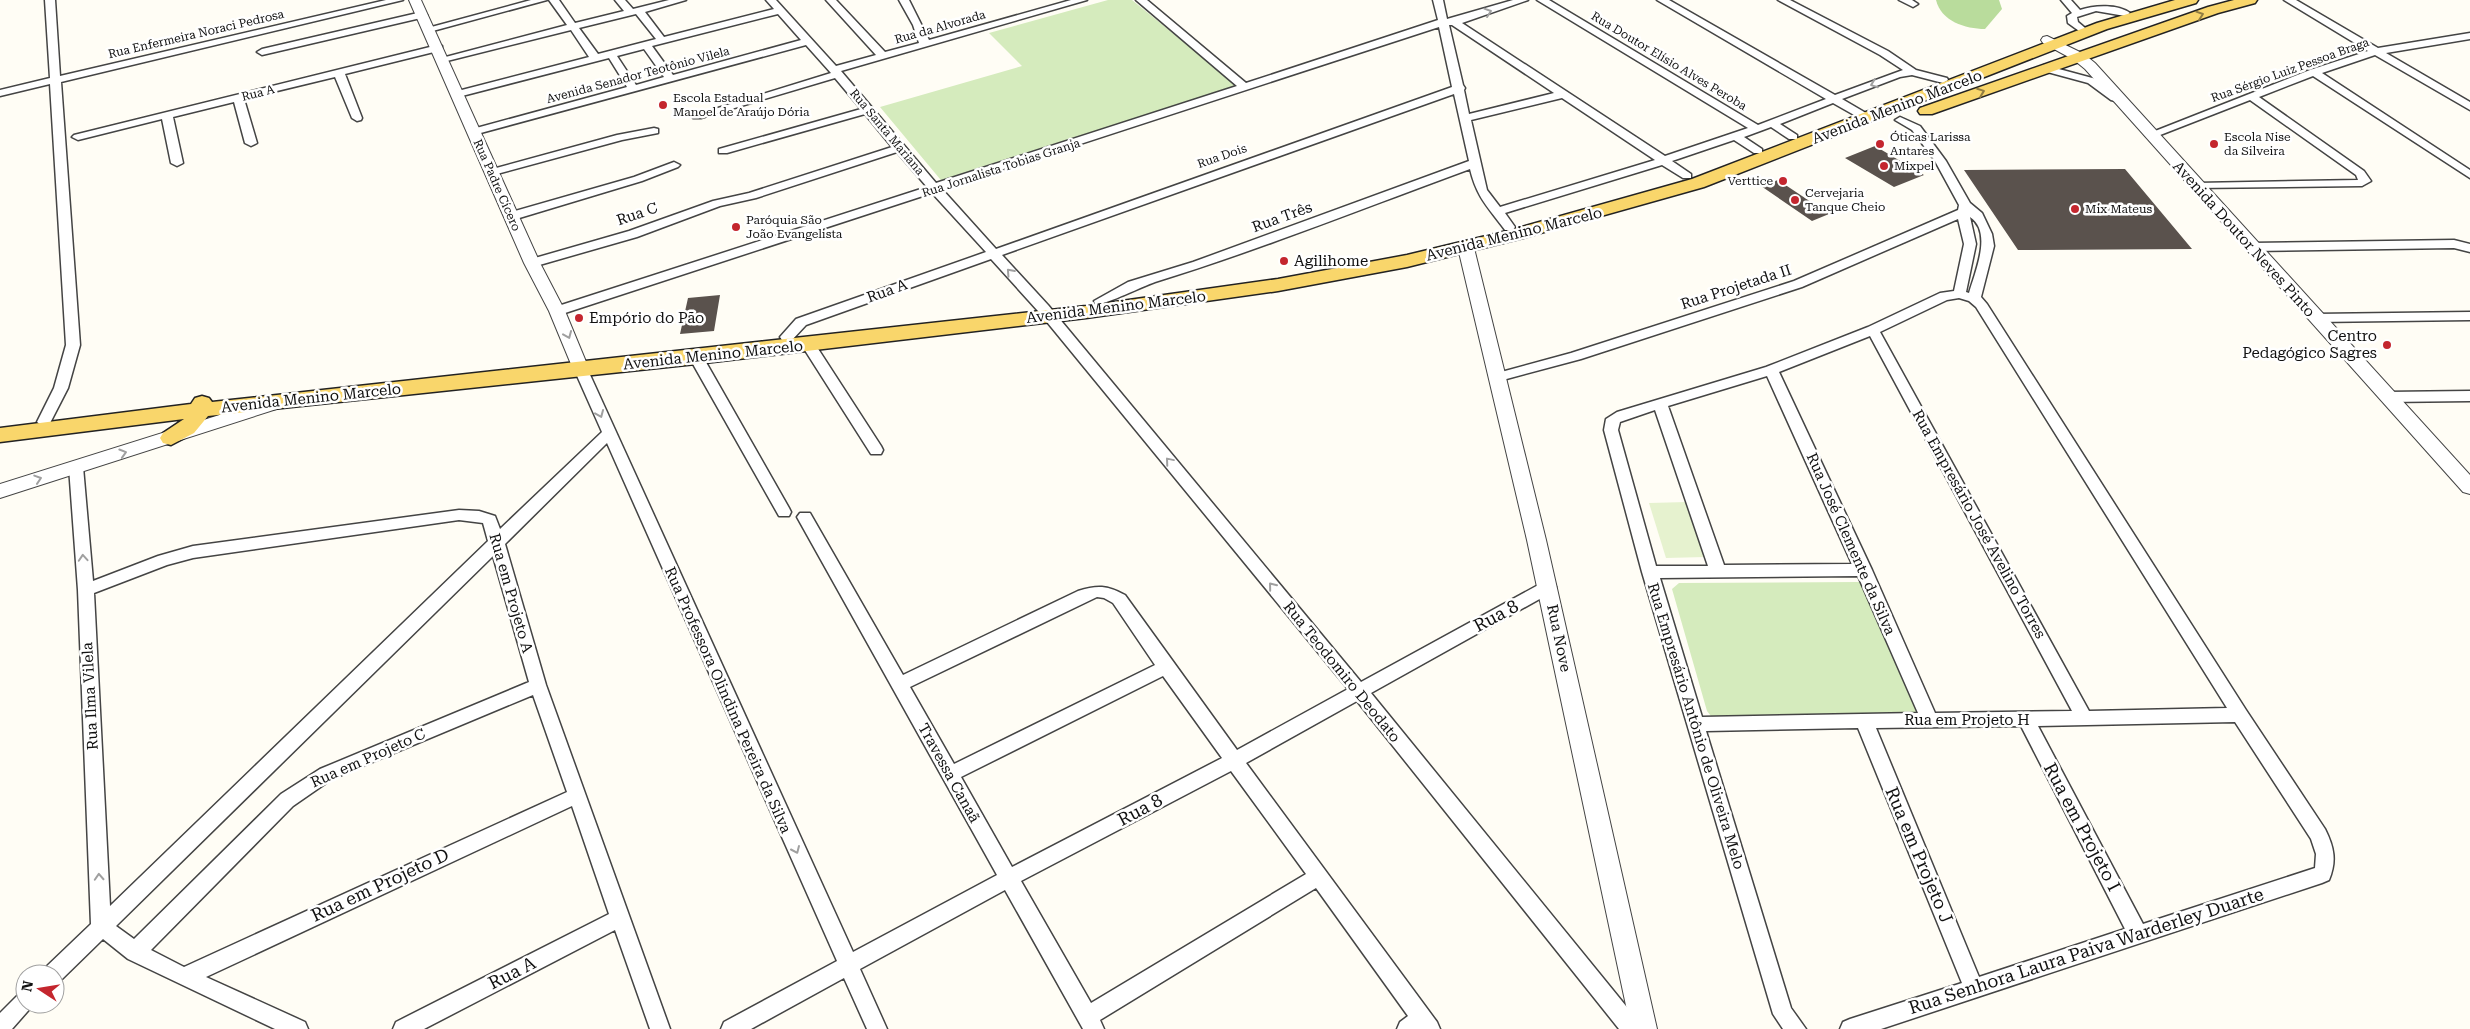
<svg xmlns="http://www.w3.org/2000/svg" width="2470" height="1029" font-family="'Roboto Serif',serif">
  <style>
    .green { fill: #d5ebbd }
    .forest { fill: #b9dc9c }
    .pitch { fill: #e6f2cf }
    .building { fill: #5a524d }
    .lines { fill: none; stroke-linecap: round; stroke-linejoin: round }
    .minor-casing { stroke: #444; stroke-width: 3 }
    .tertiary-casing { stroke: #444; stroke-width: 2 }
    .primary-casing { stroke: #222; stroke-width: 3 }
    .minor { fill: #fff; fill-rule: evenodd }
    .tertiary { fill: #fff; fill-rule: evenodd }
    .primary { fill: #f9d66b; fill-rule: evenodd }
    .oneway { stroke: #a0a0a0 }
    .oneway2 { stroke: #917d42 }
    .poi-dot { fill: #c4262e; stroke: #fff; stroke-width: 2 }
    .labels { text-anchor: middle; stroke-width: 5; stroke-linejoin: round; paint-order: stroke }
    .far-street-label { font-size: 12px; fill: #111; stroke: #fff }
    .far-poi-label { font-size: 12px; fill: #111; stroke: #fff; text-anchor: start }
    .street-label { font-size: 15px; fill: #111; stroke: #fff }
    .poi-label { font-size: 15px; fill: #111; stroke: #fff; text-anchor: start }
    .near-street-label { font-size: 18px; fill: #111; stroke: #fff }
  </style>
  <rect width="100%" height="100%" fill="#fffdf5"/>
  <path class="green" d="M1108 0H1132L1238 86 945 185 880 107 1022 66 989 33Z
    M1859 582 1872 590 1925 710 1918 721 1714 720 1707 711 1672 589 1679 583Z"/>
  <path class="forest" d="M1936 0H1999L2002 9 1985 29C1965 29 1941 21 1936 0Z"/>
  <path class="pitch" d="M1687 502 1705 557 1666 558 1649 503Z"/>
  <path class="building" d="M1875 146 1924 175 1894 187 1845 158Z
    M2125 169 2192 249 2018 250 1964 170Z
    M1778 180 1829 214 1812 221 1761 186Z
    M720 295 714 331 680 334 688 298Z"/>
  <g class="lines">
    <g class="minor-casing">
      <path id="minor" d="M45 0H55L60 76 386 0H403L61 82 80 345 68 388 49 425 44 427 37 422 54 388 66 345 50 84 0 96V90L50 78Z
        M531 0H547L429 32 424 29Z
        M549 0H559L575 23 624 11 615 0H625L633 9 669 0H686L645 12 664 37 774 9 766 0H776L836 66 876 55 826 0H836L885 52 919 43 913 25 899 0H909L929 40 1071 0H1087L841 71 936 183 1237 86 1136 0H1147L1246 83 1438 20 1433 0H1443L1447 19 1513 0H1528L1462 23 1665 156 1748 128 1537 0H1549L1758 125 1826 99 1657 0H1669L1835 95 1903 70 1880 55 1778 0H1790L1888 51 1916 70 1947 78 1948 80 1943 83 1912 75 1900 77 1842 99 1871 116V120H1863L1833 103 1780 124 1797 135V139H1789L1771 127 1744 137 1762 149V153H1754L1734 140 1672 161 1691 174V178H1683L1662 165 1505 213 1515 227 1513 230H1505C1488 207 1477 198 1470 169 1366 207 1262 249 1155 282 1143 286 1104 306 1095 304L1094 301 1128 282 1193 262 1469 161 1454 94 1002 255 1048 305 1361 682 1542 583 1548 581 1554 583 1556 587 1554 591 1371 693 1639 1022 1642 1029H1619L1357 701 1246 763 1437 1022 1440 1029H1397L1400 1022 1408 1016 1316 888 1100 1020 1104 1029H1083L1005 890 860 969 887 1029H867L844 978 751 1029H721L724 1022 837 961 607 443 505 544 546 685 670 1029H650L615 930 424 1029H393L396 1022 609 914 572 806 206 977 305 1022 308 1029H275L128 959 103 939 60 981 55 983V974H43L46 967 91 924 78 590 69 467 76 462 83 467 93 581 158 556 193 546 459 510 479 511 495 516 500 529 602 432 574 369 581 365 586 366 853 952 997 875 797 517 800 513H810L903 675 1078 591C1097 585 1107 585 1125 595L1237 750 1348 689 1038 311 991 259 806 325 792 340H782L780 337 796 319 986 252 932 193 562 314H552L551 311 552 308 927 187 897 152 756 198 720 206 637 237 536 266H528L526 263 528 260 629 231 713 201 749 193 892 147 865 114 727 153H719V149L861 109 835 78 701 118H693L692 116 831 73 806 45 477 134H469V130L627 87 609 58 462 96H454V92L589 57 571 30 443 62 438 59 567 25ZM636 14 656 39 598 54 579 28ZM778 14 801 40 673 75 652 46ZM1449 25H1452L1554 93 1469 114 1464 90 1465 88 1463 85ZM1439 27 1452 87 996 249 942 189ZM644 49 664 77 636 85 617 56ZM1562 98 1655 160 1500 207 1487 190 1471 120ZM459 520 483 523 488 541 110 906 94 593 167 565 193 558ZM493 556 529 682 320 769 281 794 134 939 116 926ZM1097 597 1104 598 1113 603 1155 665 954 764 910 687ZM1163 676 1222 758 1012 867 961 777ZM533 695 567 792 184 967 151 950 293 806 332 779ZM1231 771 1306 874 1091 1003 1021 881Z
        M1899 0H1912L1918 4 1913 7Z
        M2061 0H2071L2080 10C2094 5 2118 4 2130 13L2125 16 2096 11 2077 17 2078 22 2091 33 2086 36 2068 23 2067 16 2072 13Z
        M2284 0H2296L2378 48 2470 33V39L2386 53 2470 102V110L2375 55 2322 73 2470 170V178L2313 76 2259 97 2364 171 2371 181 2362 186 2193 188V184L2197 183 2358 180 2356 175 2250 100 2155 137H2147L2145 135 2310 70 2368 51Z
        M422 12 427 15 425 17 262 55 257 52 262 49Z
        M438 45 442 46V50L345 74 362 118 361 120 357 121 352 118 335 77 244 99 257 143 251 146 245 143 234 102 173 117 183 163 177 166 171 163 162 119 78 140 72 137 74 135Z
        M2044 65 2096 79 2120 98 2115 101 2111 100 2088 83 2040 70 2039 68Z
        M1900 117 1920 126 1946 161 1970 203 1982 213 1992 234 1994 246 1981 297 1987 304 2246 710 2325 829C2334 847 2337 861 2329 880L2322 883 1881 1029H1840L1843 1022 1850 1019 1962 983 1858 728 1706 731 1791 1008 1806 1029H1783L1773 1014 1642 572 1604 430 1606 419 1617 412 1766 367 1868 327 1940 293 1954 291 1964 244 1958 219 1802 287 1581 359 1499 381 1492 377 1494 374 1571 353 1794 281 1958 210 1959 205 1935 161 1912 130 1895 120ZM1970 217C1993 232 1975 272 1969 293L1966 292 1976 244ZM1959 298 1969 301 1976 307 2227 708 2089 711 1880 332 1947 300ZM1870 336 2072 711 1935 713 1872 570 1779 372ZM1767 376 1852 564 1724 565 1668 406ZM1655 410 1708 566H1656L1618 430 1620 422ZM1858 576 1918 713 1702 717 1660 578ZM2235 722 2311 839 2316 854 2315 868 2143 924 2038 726ZM2021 726 2125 929 1979 977 1876 728Z
        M654 128 658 129V133L622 140 493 175 487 172 489 170 617 135Z
        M674 162 680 165 678 167 642 181 516 219 512 220 506 216 508 213 634 177Z
        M2454 240 2470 244V252L2454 248 2252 251 2246 247 2252 243Z
        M2470 312V320L2316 322 2310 318 2316 314Z
        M808 340 813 341 881 446 883 450 881 454H871L801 344Z
        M696 353 703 357 789 508 791 512 789 516H779L689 357Z
        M2470 391V401L2387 402 2380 397 2387 392Z
        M25 992V1004H34L12 1029H0V1013L18 995Z"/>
    </g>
    <g class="tertiary-casing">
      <path id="tertiary" d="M409 0H421L540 263 565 311 589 369 587 373H575L573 369 549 311 524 263Z
        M2047 36 2084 54 2095 63 2470 475V494L2463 492 2085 69 2074 60 2043 43 2041 40 2043 37Z
        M1466 243 1474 248 1546 540 1657 1029H1631L1527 540 1458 248Z
        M280 396 286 398 289 402 286 406 0 498V484Z"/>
    </g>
    <g class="primary-casing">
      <path id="primary" d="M2175 0H2198L2196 3 2107 29 1704 187 1523 238 1407 267 1278 291 1086 318 696 364 208 416 194 433 171 445 163 443 160 438 163 433 184 419 0 442V428L191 404 195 398 202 396 209 398 212 402 1086 306 1278 279 1407 255 1511 230 1692 179 2097 23Z
        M2234 0H2257L2255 3 2218 13 1932 114H1920L1918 111 1920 108 2208 7Z"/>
    </g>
    <use href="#minor" class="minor"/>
    <use href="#tertiary" class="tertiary"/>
    <use href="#primary" class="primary"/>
  </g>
  <defs><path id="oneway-chevron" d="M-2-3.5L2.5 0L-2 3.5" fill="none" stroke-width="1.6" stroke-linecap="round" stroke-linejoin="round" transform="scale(1.25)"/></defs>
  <g class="oneway">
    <use href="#oneway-chevron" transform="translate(1488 12) rotate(-19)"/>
    <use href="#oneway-chevron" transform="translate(1874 84) rotate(159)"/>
    <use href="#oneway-chevron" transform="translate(1010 272) rotate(-132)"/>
    <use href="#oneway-chevron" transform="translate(568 335) rotate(67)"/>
    <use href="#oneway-chevron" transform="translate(600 414) rotate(67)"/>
    <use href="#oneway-chevron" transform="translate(123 453) rotate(-17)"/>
    <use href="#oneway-chevron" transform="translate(1169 461) rotate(-130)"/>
    <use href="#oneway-chevron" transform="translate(38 479) rotate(-18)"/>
    <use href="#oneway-chevron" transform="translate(83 558) rotate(-94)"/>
    <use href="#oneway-chevron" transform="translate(1272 586) rotate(-129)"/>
    <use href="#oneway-chevron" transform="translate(796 850) rotate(66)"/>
    <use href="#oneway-chevron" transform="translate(99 877) rotate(-93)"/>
  </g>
  <g class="oneway2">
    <use href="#oneway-chevron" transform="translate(2200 15) rotate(-19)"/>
    <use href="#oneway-chevron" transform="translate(1981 92) rotate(-21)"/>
  </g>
  <g class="poi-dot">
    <circle cx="663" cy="105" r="5"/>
    <circle cx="1880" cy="144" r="5"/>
    <circle cx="2214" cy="144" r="5"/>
    <circle cx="1884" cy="166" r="5"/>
    <circle cx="1783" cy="181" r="5"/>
    <circle cx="1795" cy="200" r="5"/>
    <circle cx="2075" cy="209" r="5"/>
    <circle cx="736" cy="227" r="5"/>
    <circle cx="1284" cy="261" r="5"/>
    <circle cx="579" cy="318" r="5"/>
    <circle cx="2387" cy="345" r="5"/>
  </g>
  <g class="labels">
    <g class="far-street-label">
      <text transform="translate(940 27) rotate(-16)" y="4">Rua da Alvorada</text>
      <text transform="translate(196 34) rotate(-13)" y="4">Rua Enfermeira Noraci Pedrosa</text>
      <text transform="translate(1669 61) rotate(31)" y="4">Rua Doutor Elísio Alves Peroba</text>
      <text transform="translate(2290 70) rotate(-20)" y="4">Rua Sérgio Luiz Pessoa Braga</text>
      <text transform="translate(638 75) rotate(-15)" y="4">Avenida Senador Teotônio Vilela</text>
      <text transform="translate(258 93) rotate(-14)" y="4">Rua A</text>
      <text transform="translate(887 132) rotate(50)" y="4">Rua Santa Mariana</text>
      <text transform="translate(1222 156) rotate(-19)" y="4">Rua Dois</text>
      <text transform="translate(1001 168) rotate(-18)" y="4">Rua Jornalista Tobias Granja</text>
      <text transform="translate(497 185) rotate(66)" y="4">Rua Padre Cícero</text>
    </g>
    <g class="far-poi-label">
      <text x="673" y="102">Escola Estadual<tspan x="673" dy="14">Manoel de Araújo Dória</tspan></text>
      <text x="1890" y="141">Óticas Larissa<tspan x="1890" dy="14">Antares</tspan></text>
      <text x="2224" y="141">Escola Nise<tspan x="2224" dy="14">da Silveira</tspan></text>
      <text x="1894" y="170">Mixpel</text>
      <text x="1773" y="185" text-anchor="end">Verttice</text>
      <text x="1805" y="197">Cervejaria<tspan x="1805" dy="14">Tanque Cheio</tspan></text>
      <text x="2085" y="213">Mix Mateus</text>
      <text x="746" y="224">Paróquia São<tspan x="746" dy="14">João Evangelista</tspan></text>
    </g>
    <g class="street-label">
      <text transform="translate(1897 107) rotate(-21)" y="5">Avenida Menino Marcelo</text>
      <text transform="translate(637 214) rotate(-19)" y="5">Rua C</text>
      <text transform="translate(1282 217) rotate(-20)" y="5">Rua Três</text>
      <text transform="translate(1514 234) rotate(-14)" y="5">Avenida Menino Marcelo</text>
      <text transform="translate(2244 239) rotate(48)" y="5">Avenida Doutor Neves Pinto</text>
      <text transform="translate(1736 287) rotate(-18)" y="5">Rua Projetada II</text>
      <text transform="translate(887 291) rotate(-20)" y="5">Rua A</text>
      <text transform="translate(1116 307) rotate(-7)" y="5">Avenida Menino Marcelo</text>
      <text transform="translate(713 355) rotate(-6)" y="5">Avenida Menino Marcelo</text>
      <text transform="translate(311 398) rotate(-6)" y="5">Avenida Menino Marcelo</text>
      <text transform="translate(1979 524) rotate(61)" y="5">Rua Empresário José Avelino Torres</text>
      <text transform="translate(1851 544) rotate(66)" y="5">Rua José Clemente da Silva</text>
      <text transform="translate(511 593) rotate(74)" y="5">Rua em Projeto A</text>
      <text transform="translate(1559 638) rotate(78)" y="5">Rua Nove</text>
      <text transform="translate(1342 672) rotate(51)" y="5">Rua Teodomiro Deodato</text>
      <text transform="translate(90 696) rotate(-93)" y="5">Rua Ilma Vilela</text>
      <text transform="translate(728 700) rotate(66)" y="5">Rua Professora Olindina Pereira da Silva</text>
      <text x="1967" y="725">Rua em Projeto H</text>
      <text transform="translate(1696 726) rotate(73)" y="5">Rua Empresário Antônio de Oliveira Melo</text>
      <text transform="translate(368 758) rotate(-24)" y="5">Rua em Projeto C</text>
      <text transform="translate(949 773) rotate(61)" y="5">Travessa Canaã</text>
    </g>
    <g class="poi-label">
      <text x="1294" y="266">Agilihome</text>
      <text x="589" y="323">Empório do Pão</text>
      <text x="2377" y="341" text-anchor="end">Centro<tspan x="2377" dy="17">Pedagógico Sagres</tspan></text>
    </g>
    <g class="near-street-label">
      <text transform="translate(1496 616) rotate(-28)" y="6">Rua 8</text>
      <text transform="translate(1140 810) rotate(-28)" y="6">Rua 8</text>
      <text transform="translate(2082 827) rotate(62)" y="6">Rua em Projeto I</text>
      <text transform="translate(1919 855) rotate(67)" y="6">Rua em Projeto J</text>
      <text transform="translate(380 885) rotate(-25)" y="6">Rua em Projeto D</text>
      <text transform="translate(2086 951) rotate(-18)" y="6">Rua Senhora Laura Paiva Warderley Duarte</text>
      <text transform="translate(512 973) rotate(-27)" y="6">Rua A</text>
    </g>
  </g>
  <g transform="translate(40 989) rotate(282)"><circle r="24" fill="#ffffff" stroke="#a0a0a0"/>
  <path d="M0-4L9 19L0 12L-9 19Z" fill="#c4262e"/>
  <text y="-8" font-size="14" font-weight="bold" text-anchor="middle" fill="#111111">N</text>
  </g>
</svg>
